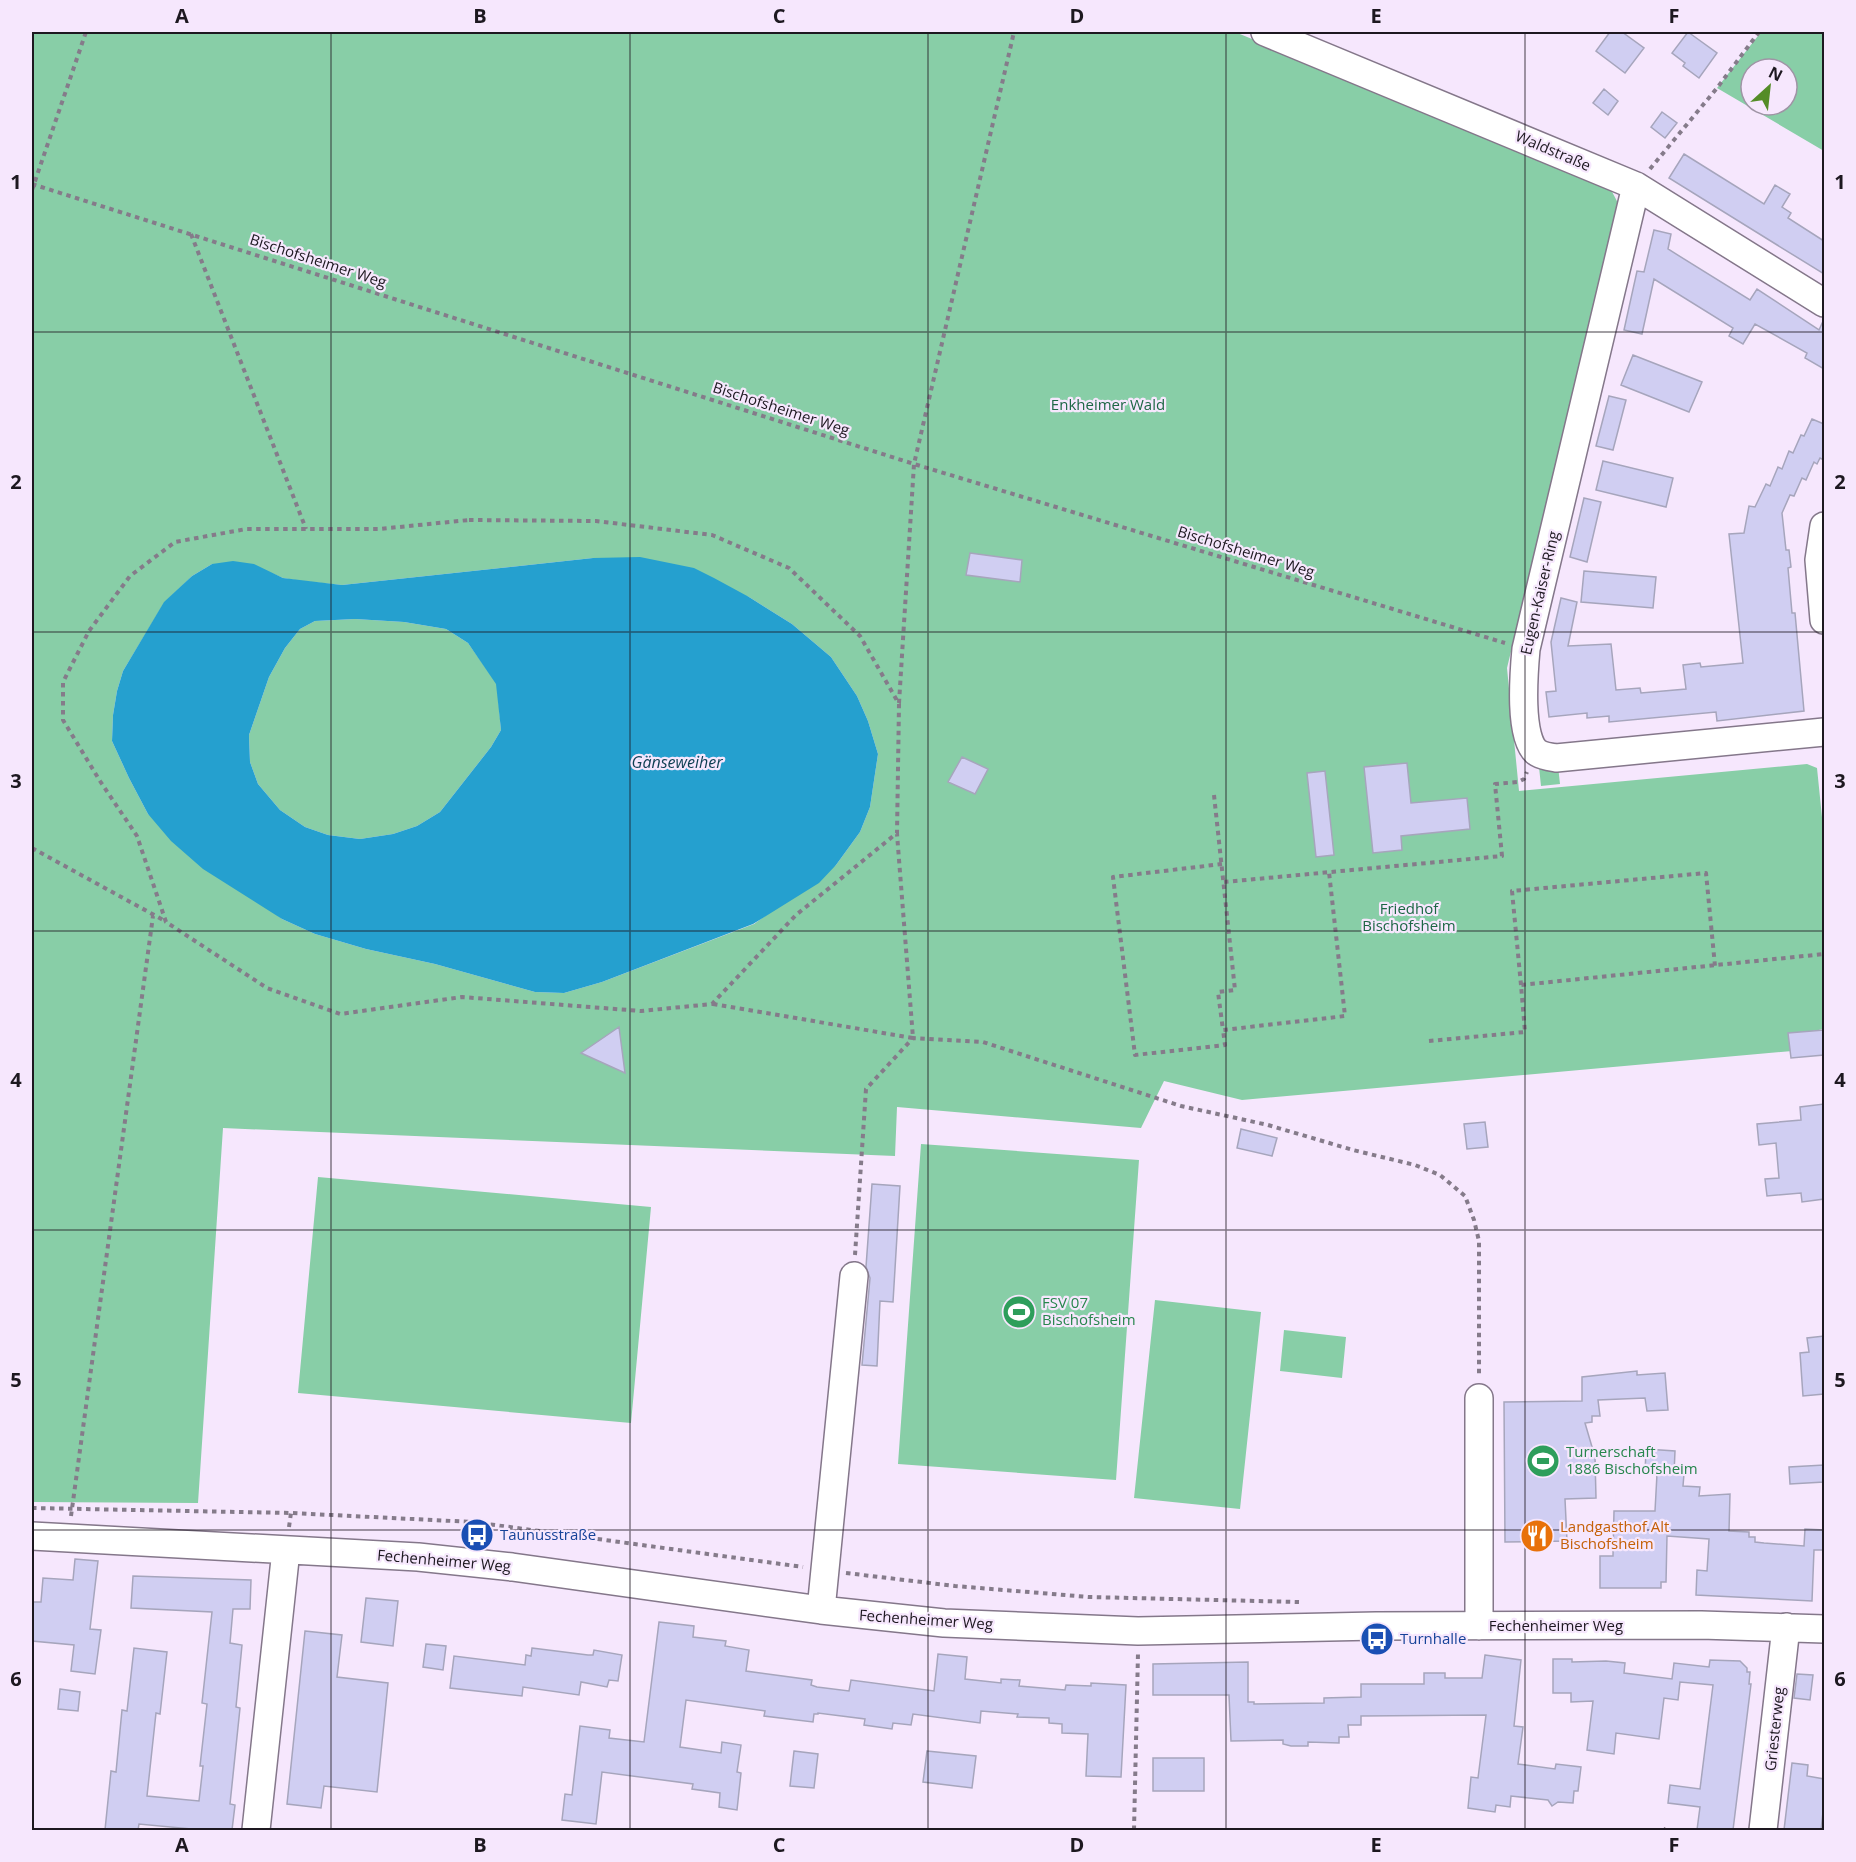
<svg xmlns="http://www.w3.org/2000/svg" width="1856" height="1862" font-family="'Open Sans',sans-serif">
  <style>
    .green { fill: #88cea7; fill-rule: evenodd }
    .water { fill: #25a0cf; fill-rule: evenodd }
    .building { fill: #d0cef2; stroke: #a6a5bc; stroke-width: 1.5 }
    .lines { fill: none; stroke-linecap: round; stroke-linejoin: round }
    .minor-casing { stroke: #84778a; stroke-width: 30 }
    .path { stroke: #857b8a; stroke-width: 4; stroke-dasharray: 4.5 4.5; stroke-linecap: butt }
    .minor { stroke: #fff; stroke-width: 27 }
    .grid { fill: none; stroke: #1d1820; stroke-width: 1.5; stroke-opacity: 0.55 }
    .labels { text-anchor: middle; stroke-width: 4.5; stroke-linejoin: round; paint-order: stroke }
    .street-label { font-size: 15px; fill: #1d1820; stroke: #f6e7fd }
    .park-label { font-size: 15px; fill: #1d6745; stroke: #f6e7fd }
    .leisure-label { font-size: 15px; fill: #27864d; stroke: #f6e7fd; text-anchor: start }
    .food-label { font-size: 15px; fill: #c56008; stroke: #f6e7fd; text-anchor: start }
    .transit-label { font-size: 15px; fill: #164399; stroke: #f6e7fd; text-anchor: start }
    .water-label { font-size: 16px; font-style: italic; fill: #0c3e52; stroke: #f6e7fd }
    .neatline { fill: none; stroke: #1d1820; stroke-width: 2 }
    .grid-label { font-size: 20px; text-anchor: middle; font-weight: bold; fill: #1d1820 }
  </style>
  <rect width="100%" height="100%" fill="#f6e7fd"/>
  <path class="green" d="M32 32H1235L1609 186 1619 205 1507 668 1519 791 1807 764 1817 768 1824 837V1029L1813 1031 1815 1049 1242 1100 1164 1081 1141 1128 897 1107 895 1156 223 1128 198 1503 32 1502ZM593 558 749 597 792 624 831 657 857 696 868 721 878 754 870 807 860 832 836 865 754 924 602 982 564 993 535 992 435 964 366 949 315 934 282 919 148 814 129 778 112 741 113 715 117 691 123 671 164 603 192 576 212 564 269 572 283 578 301 581 342 585Z
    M1761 32H1824V151L1717 88ZM1751 69H1787V105H1751Z
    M355 619 404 622 446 629 468 643 497 684 501 730 491 747 440 812 417 826 393 834 360 839 328 835 305 827 280 810 258 784 250 762 249 735 269 677 285 648 300 629 315 621Z
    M1558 766 1560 784 1541 786 1539 767Z
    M921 1144 1139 1160 1116 1480 898 1464Z
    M318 1177 651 1207 631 1423 298 1393Z
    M1155 1300 1261 1312 1240 1509 1134 1498Z
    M1284 1330 1346 1337 1342 1378 1280 1371Z"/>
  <path class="water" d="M640 557 694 568 714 578 749 597 792 624 831 657 857 696 868 721 878 754 870 807 860 832 836 865 819 883 753 924 602 982 564 993 535 992 435 964 366 949 315 934 282 919 203 869 171 841 148 814 129 778 112 741 113 715 117 691 123 671 164 602 192 576 212 564 233 561 254 564 283 578 342 585 593 558ZM355 619 404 622 446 629 468 643 496 684 501 730 491 747 440 812 417 826 393 834 360 839 328 835 305 827 280 810 258 784 250 762 249 735 269 677 285 648 300 629 315 621Z"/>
  <path class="building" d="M1610 32H1622L1644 48 1625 73 1596 51Z
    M1688 32 1717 53 1699 78 1683 66 1685 63 1672 53Z
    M1604 89 1618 101 1608 115 1593 103Z
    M1662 112 1677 123 1665 138 1651 127Z
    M1684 154 1764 204 1775 185 1790 194 1782 207 1791 213 1788 218 1824 241V274L1669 178Z
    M1654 230 1671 234 1668 249 1750 300 1757 289 1819 330 1824 319V369L1805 358 1807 353 1755 324 1743 344 1729 336 1733 328 1654 279 1642 334 1624 330 1637 271 1644 272Z
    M1633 355 1702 382 1689 412 1621 385Z
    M1609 396 1626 400 1613 450 1596 446Z
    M1812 419 1824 424V460L1820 458 1817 464 1814 462 1806 480 1802 478 1794 496 1790 495 1782 513 1786 550H1789L1791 567 1788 568 1792 613H1795L1804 711 1717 721 1716 712 1609 722V716L1587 718V713L1549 717 1546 692 1556 691 1551 642 1561 598 1577 602 1568 646 1611 644 1616 690 1640 688 1641 693 1686 689 1683 665 1700 663 1701 667 1743 663 1729 534 1744 533 1749 506 1755 507 1766 484 1770 486 1778 467 1782 469 1789 451 1793 453 1801 435 1804 436Z
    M1603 461 1673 478 1666 507 1596 490Z
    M1584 498 1601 502 1587 562 1570 557Z
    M970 553 1022 560 1020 582 966 575Z
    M1584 571 1656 577 1653 608 1581 602Z
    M962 757 988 769 975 794 948 782Z
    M1407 763 1411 803 1467 798 1470 829 1401 836 1402 850 1373 853 1364 767Z
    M1325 771 1334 855 1316 857 1307 773Z
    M619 1027 625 1073 581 1053Z
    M1824 1030V1055L1791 1058 1788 1033Z
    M1824 1104V1199L1802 1202 1801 1193 1767 1196 1765 1179 1779 1178 1776 1143 1759 1145 1757 1124 1801 1120 1800 1107Z
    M1485 1122 1488 1147 1467 1149 1464 1124Z
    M1241 1129 1277 1138 1272 1156 1237 1148Z
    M872 1184 900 1186 893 1302 880 1301 877 1366 862 1365 870 1278 866 1267Z
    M1824 1336V1394L1803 1396 1800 1353 1809 1352 1807 1338Z
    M1637 1371V1375L1665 1373 1668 1410 1647 1411 1645 1398 1598 1400 1600 1416H1592V1422L1585 1423 1595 1457 1596 1498 1565 1499 1567 1541 1505 1542 1504 1402 1582 1401V1377Z
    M1646 1449 1675 1451 1674 1474H1684L1683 1486 1700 1487 1699 1496 1730 1494 1729 1531 1749 1532V1537H1755V1542L1764 1543 1804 1546 1805 1529 1824 1530V1550H1814L1812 1601 1696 1595 1697 1570 1707 1571 1709 1539 1667 1536 1666 1582H1661V1588H1600V1556H1613L1614 1511H1655L1657 1474H1645Z
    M1824 1465V1482L1790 1484 1789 1467Z
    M75 1559 98 1561 90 1629 101 1630 95 1674 71 1671 74 1645 32 1641V1602H41L43 1578 73 1580Z
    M133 1576 251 1580 250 1609H233L230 1643 242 1645 236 1707 240 1708 230 1804 235 1805 232 1830H202L139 1824 138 1830H105L111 1771 116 1772 122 1710 127 1711 134 1648 167 1652 160 1714 156 1713 147 1796 199 1801 203 1766H200L207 1704 202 1703 212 1612 131 1608Z
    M366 1598 398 1601 393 1646 361 1642Z
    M659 1622 694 1626 693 1637 726 1641 725 1646 749 1650 746 1671 812 1680 811 1685 817 1687 849 1691 851 1680 934 1691 938 1654 967 1657 965 1679 1001 1683V1679L1020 1680 1019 1686 1065 1690 1066 1685 1091 1686V1683L1126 1685 1121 1777 1086 1776 1088 1734 1062 1733V1724L1049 1723V1718L1017 1717 1018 1714 981 1711 980 1723 913 1714 911 1725 893 1723 892 1729 864 1725 865 1719 818 1713V1714H814L813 1722 764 1716 765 1711 686 1700 680 1747 721 1753 722 1742 741 1745 737 1772 741 1773 737 1810 719 1807 720 1793 692 1789 693 1784 602 1772 596 1824 562 1820 565 1794 572 1795 580 1726 610 1730 609 1738 644 1742Z
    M305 1631 342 1635 337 1677 388 1683 377 1792 324 1786 321 1808 287 1804Z
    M426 1644 446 1646 443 1670 423 1667Z
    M532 1648 588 1655H593L594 1650 622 1655 618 1681 609 1680 607 1687 581 1682 579 1695 523 1687 522 1696 450 1688 454 1656 525 1665 526 1655 531 1656Z
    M1485 1655 1521 1660 1514 1726 1523 1727 1518 1764 1555 1769 1556 1764 1581 1767 1578 1791H1574L1573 1803 1558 1802 1552 1806 1548 1800 1511 1796 1510 1807 1496 1805 1495 1812 1468 1808 1471 1777 1478 1778 1486 1715 1361 1716V1725H1348L1349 1737H1339V1743L1308 1742V1746H1291L1283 1744V1740L1231 1741 1229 1695H1153V1664L1248 1662V1702H1254V1704L1324 1703V1698L1361 1697V1684H1424V1673H1445V1678H1482Z
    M1553 1659H1572V1662L1606 1661 1625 1663 1624 1673 1672 1679 1674 1663 1709 1667 1710 1660 1740 1661 1747 1668V1672H1750L1749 1684H1751L1733 1830H1697L1700 1807 1668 1803 1670 1785 1700 1789 1713 1685 1680 1682 1678 1700 1664 1698 1659 1739 1616 1733 1614 1754 1587 1750 1593 1701 1571 1702V1693H1553Z
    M1797 1674 1813 1675 1810 1700 1794 1698Z
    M60 1689 80 1692 78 1711 58 1709Z
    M794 1751 818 1754 814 1788 790 1786Z
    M927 1751 976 1756 972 1788 923 1782Z
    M1153 1758H1204V1791H1153Z
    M1792 1763 1808 1765 1807 1776 1824 1779V1803L1821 1830H1784Z"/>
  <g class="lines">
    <g class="minor-casing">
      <path id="minor" d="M1265 32 1636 186 1824 303
        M1636 186 1526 649C1524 671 1518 741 1538 753 1543 756 1550 757 1556 758L1824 732
        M1824 526 1819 560 1824 620
        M1479 1398V1626
        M32 1536 418 1557 512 1567 821 1610 944 1623 1138 1631 1376 1626 1701 1625 1824 1629
        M821 1610 854 1276
        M256 1830 286 1550
        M1763 1830 1786 1627"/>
    </g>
    <path class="path" d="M1650 169 1717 88 1759 32
      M32 184 914 464 1505 643
      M32 190 86 32
      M191 234 306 529
      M469 520 596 521 712 535 789 568 860 636 899 704 897 833 796 915 712 1004 641 1011 462 997 340 1014 267 988 166 922 137 836 100 781 63 720V682L89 631 130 576 175 542 246 529H379Z
      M899 703 914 464 1014 32
      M1214 795 1235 990 1218 992 1223 1030 1345 1016 1329 872
      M32 848 165 921
      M1222 864 1113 877 1135 1055 1225 1045 1223 1030
      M1224 882 1502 856 1495 784 1518 782 1524 779 1527 772
      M1521 985 1512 891 1706 873 1715 966
      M713 1004 913 1038 897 834
      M1429 1041 1525 1032 1521 985 1824 954
      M855 1255 866 1089 913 1038 983 1042 1181 1106 1268 1125 1353 1150 1415 1165 1440 1175 1465 1196 1474 1220 1479 1241V1376
      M32 1508 291 1513 473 1522 803 1567
      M71 1516 153 916
      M289 1527 291 1513
      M846 1573 955 1586 1089 1597 1299 1602
      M1134 1830 1138 1653
      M1665 1830 1666 1828"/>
    <use href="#minor" class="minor"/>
  </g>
  <path class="grid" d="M331 32V1830M630 32V1830M928 32V1830M1226 32V1830M1525 32V1830M32 332H1824M32 632H1824M32 931H1824M32 1230H1824M32 1530H1824"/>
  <defs>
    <g id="stadium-disc" transform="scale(1.725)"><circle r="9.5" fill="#2e9e5b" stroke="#f6e7fd"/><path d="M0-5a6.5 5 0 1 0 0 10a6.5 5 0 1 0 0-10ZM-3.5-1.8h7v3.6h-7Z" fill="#fff"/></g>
    <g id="bus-disc" transform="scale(1.725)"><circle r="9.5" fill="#1a4fb4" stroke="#f6e7fd"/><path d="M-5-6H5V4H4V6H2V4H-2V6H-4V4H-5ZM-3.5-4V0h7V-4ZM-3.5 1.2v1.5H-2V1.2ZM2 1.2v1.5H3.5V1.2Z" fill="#fff"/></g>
    <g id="restaurant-disc" transform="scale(1.725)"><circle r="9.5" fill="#e8710a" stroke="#f6e7fd"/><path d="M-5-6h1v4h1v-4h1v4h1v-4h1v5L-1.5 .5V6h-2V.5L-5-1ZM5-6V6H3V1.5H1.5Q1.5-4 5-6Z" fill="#fff"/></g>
  </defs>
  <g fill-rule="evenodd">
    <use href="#stadium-disc" x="1019" y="1312"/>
    <use href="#stadium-disc" x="1543" y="1461"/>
    <use href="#bus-disc" x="477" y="1535"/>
    <use href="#restaurant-disc" x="1537" y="1536"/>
    <use href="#bus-disc" x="1377" y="1639"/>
  </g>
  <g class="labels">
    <g class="street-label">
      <text transform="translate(1553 151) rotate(23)" y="5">Waldstraße</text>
      <text transform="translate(318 261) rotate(18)" y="5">Bischofsheimer Weg</text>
      <text transform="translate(781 409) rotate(18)" y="5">Bischofsheimer Weg</text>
      <text transform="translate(1246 552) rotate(17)" y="5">Bischofsheimer Weg</text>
      <text transform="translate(1540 593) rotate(-77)" y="5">Eugen-Kaiser-Ring</text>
      <text transform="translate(444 1561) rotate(5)" y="5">Fechenheimer Weg</text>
      <text transform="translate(926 1620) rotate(4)" y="5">Fechenheimer Weg</text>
      <text x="1556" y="1631">Fechenheimer Weg</text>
      <text transform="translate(1775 1729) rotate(-84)" y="5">Griesterweg</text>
    </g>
    <g class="park-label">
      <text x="1108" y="410">Enkheimer Wald</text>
      <text x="1409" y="914">Friedhof<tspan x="1409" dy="17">Bischofsheim</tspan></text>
    </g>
    <g class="leisure-label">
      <text x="1042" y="1308">FSV 07<tspan x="1042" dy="17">Bischofsheim</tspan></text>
      <text x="1566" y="1457">Turnerschaft<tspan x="1566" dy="17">1886 Bischofsheim</tspan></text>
    </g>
    <g class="food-label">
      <text x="1560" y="1532">Landgasthof Alt<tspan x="1560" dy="17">Bischofsheim</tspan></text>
    </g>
    <g class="transit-label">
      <text x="500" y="1540">Taunusstraße</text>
      <text x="1400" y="1644">Turnhalle</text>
    </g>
    <g class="water-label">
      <text x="677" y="768">Gänseweiher</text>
    </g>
  </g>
  <rect width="1856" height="1862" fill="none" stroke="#f6e7fd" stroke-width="66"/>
  <g transform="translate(1769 87) rotate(27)"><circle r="28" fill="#f6e7fd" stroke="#9f94a5" stroke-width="1.5"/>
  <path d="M0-4.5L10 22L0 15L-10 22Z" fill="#548c27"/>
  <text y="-9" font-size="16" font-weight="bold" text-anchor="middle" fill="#1d1820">N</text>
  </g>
  <rect x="33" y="33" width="1790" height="1796" class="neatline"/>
  <g class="grid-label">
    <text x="182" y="23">A</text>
    <text x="480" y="23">B</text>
    <text x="779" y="23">C</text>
    <text x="1077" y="23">D</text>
    <text x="1376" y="23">E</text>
    <text x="1674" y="23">F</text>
    <text x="16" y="189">1</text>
    <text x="1840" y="189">1</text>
    <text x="16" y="489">2</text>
    <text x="1840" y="489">2</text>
    <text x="16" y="788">3</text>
    <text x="1840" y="788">3</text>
    <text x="16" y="1087">4</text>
    <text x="1840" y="1087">4</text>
    <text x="16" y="1387">5</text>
    <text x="1840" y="1387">5</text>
    <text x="16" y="1686">6</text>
    <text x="1840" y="1686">6</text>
    <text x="182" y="1852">A</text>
    <text x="480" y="1852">B</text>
    <text x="779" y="1852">C</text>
    <text x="1077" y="1852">D</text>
    <text x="1376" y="1852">E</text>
    <text x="1674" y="1852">F</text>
  </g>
</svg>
